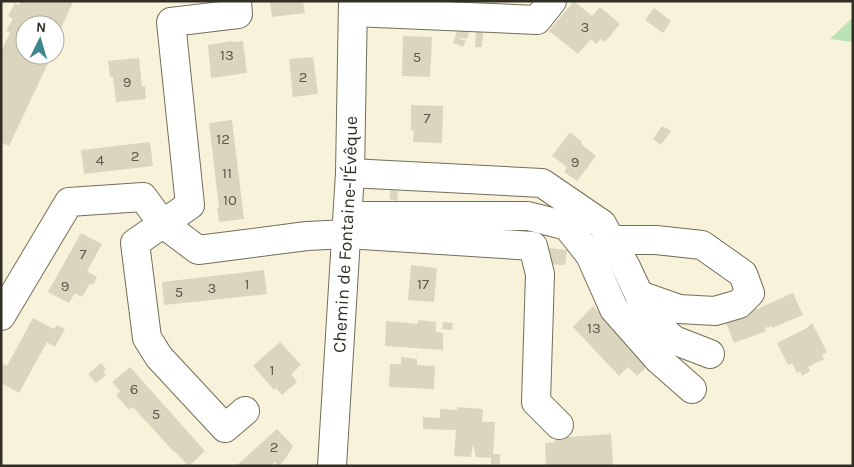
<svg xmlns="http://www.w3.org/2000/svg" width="854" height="467" font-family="Karla,sans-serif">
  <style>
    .green { fill: #b9e3b6 }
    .building { fill: #dbd5bd }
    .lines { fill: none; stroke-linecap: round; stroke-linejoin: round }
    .minor-casing { stroke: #736e58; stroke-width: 30 }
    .minor { stroke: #fff; stroke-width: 28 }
    .labels { text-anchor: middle; stroke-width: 4; stroke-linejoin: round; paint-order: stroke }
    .number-label { font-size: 15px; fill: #5c584b }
    .street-label { font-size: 18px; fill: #312f25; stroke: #fff }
  </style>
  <rect width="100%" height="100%" fill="#f9f2da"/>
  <path class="green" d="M853 17V42L830 39Z"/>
  <path class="building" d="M21 1 73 2 55 41V25H25V55H52L9 146 1 142V52L10 33 6 31 13 19 8 16 15 3 19 5Z
    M270 1H303L305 13 272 17Z
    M574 1 592 16 600 7 620 24 605 42 601 39 596 44 591 39 578 54 549 31Z
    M654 8 671 21 663 33 645 20Z
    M458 29 469 32 467 39 455 37Z
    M476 32H483L482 47H475Z
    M403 36 432 37 430 77 402 76Z
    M455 37 466 41 463 47 453 43Z
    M232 41V42L243 41 247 73 211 78 208 45Z
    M313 57 318 94 293 97 289 59Z
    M139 58 142 87 145 86 146 99 116 102 113 77H110L108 61Z
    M411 105 443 106 442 143 413 142 414 130H411Z
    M232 120 244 219 219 222 217 208H219L209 123Z
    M662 126 671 131 661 145 653 139Z
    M570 132 582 142 581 144 596 156 577 181 564 172 567 167 552 156Z
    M150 142 153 166 84 174 81 150Z
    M391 190 398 191 397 201 389 199Z
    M81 233 102 244 87 271 97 277 93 285 90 283 82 297 75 293 69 303 48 292Z
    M549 248 567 250 565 265 548 264Z
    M411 265 437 268 434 302 408 300Z
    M264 270 267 294 164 305 162 282Z
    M793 293 803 315 772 328 771 326 765 328 766 331 734 343 725 320 756 308 757 309Z
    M593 306 649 364 637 376 628 367 619 376 573 327Z
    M33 318 54 329 57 325 65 329 55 347 47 342 19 393 1 383V369L4 364 7 366Z
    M418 320 436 322V332L443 333V350L385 346 386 321 418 324Z
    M443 322 453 323 452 330 442 329Z
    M812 323 827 352 822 355 824 359 808 367 810 371 802 376 800 371 797 373 792 363 788 365 777 343 807 328Z
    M280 342 301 365 291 374 297 382 282 395 276 388 274 390 253 366Z
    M401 357 417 359V365L435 366 434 389 389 387 390 364H401Z
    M101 363 106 369 103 371 106 375 96 383 88 374Z
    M130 367 205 451 189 466 174 451H173L133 407 129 410 116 395 120 391 112 382Z
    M457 407 483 409 482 422H495L493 454H500V464H491V458L476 457 473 444 471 457 454 456 456 430 423 429V417L440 418V409L457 410Z
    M277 429 293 446 286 458 279 466 275 462 271 466H236Z
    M611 434 613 466H546L545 443 555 442V438Z"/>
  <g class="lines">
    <g class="minor-casing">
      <g id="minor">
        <path d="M237 1 238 14 171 22 190 205 135 243 147 338 159 357 225 428 245 411"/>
        <path d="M353 12 537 20 552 1"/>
        <path d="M350 173 542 183 602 224 626 267 650 318 674 340 710 354"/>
        <path d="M348 216H528L567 226 590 255 614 309 659 360 692 389"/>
        <path d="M610 240H656L702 245 743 274 750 293 739 304 715 311 679 309 639 295"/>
        <path d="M1 316 69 202 143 197 162 223 198 250 307 236 347 234 533 246 540 274 536 402 559 425"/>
        <path id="s1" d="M332 466 350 173 353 1"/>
      </g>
    </g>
    <use href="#minor" class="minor"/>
  </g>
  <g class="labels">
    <g class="number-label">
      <text x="585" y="32">3</text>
      <text x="227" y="60">13</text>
      <text x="417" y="62">5</text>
      <text x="303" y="82">2</text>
      <text x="127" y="87">9</text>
      <text x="427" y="123">7</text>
      <text x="223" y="144">12</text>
      <text x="135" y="161">2</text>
      <text x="100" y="165">4</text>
      <text x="575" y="167">9</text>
      <text x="227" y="178">11</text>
      <text x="230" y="205">10</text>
      <text x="83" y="259">7</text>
      <text x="247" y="289">1</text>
      <text x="423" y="289">17</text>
      <text x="65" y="291">9</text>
      <text x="212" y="293">3</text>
      <text x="179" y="297">5</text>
      <text x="594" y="333">13</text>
      <text x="272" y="375">1</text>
      <text x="134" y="394">6</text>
      <text x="156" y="419">5</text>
      <text x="274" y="452">2</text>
    </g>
    <g class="street-label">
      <text dy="6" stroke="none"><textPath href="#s1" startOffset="232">Chemin de Fontaine-l'Évêque</textPath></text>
    </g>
  </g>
  <rect width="854" height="467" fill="none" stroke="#312f25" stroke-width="5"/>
  <g transform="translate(40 40) rotate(5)"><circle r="24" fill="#ffffff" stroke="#adaca8"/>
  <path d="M0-4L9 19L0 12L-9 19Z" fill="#3f858f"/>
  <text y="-8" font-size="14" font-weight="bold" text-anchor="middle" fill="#312f25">N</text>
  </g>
</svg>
